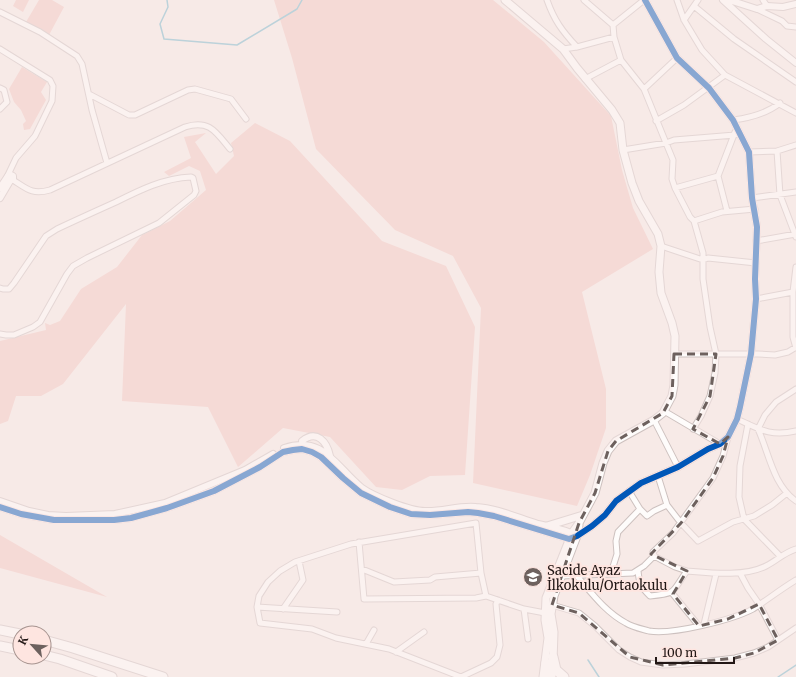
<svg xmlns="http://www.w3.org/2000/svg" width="796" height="677" font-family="Merriweather,serif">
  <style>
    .green { fill: #f1c8c1 }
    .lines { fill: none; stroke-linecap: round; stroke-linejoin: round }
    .stream { stroke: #73b6c9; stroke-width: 1.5 }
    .minor-casing { stroke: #cdc1bf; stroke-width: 7 }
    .tertiary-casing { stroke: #cdc1bf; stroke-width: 8 }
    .secondary-casing { stroke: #cdc1bf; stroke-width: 9 }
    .motorway-casing { stroke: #cdc1bf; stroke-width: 11 }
    .minor { stroke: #fefcfb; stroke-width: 5 }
    .tertiary { stroke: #fefcfb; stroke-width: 6 }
    .secondary { stroke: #fefcfb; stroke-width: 7 }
    .motorway { stroke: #fefcfb; stroke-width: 9 }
    .cycleway-casing { stroke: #fee5e0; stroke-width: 8 }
    .cycleway { stroke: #0057b8; stroke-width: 6 }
    .marked { fill: none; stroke: #6d615e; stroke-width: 3; stroke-dasharray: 8 5; stroke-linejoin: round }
    .labels { text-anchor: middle; stroke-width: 4; stroke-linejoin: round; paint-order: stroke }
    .poi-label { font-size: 13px; fill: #221715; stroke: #fee5e0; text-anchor: start }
  </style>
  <rect width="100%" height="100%" fill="#f7eae7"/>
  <path class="green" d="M16 0H29L23 12 13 6Z
    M39 0H52L64 7 49 35 26 22Z
    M274 0H493L544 42 611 116 622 170 633 208 653 249 582 292 606 389V428L590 475 577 506 473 483 481 308 453 256 395 230 316 149 292 58Z
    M22 67 47 82 41 92 46 100 30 129 24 130 23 124 26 121 21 110 14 102 9 89Z
    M255 123 290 141 382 241 446 266 475 327 465 475 430 476 402 490 376 487 330 437 283 428 238 467 208 407 122 401 126 304 63 384 41 396H16L8 421 0 424V341L46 330 45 323 50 325 60 321 81 289 117 267 142 235 170 221 206 190 200 171 189 166 169 176 164 172 191 158 184 137 206 133 195 142 216 174 234 156 231 143Z
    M0 535 107 597 0 568Z"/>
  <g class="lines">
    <path class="stream" d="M167 0 168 7 160 24 164 39 237 45 297 9 302 0
      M588 660 599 677
      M778 677 796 665"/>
    <g class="minor-casing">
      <path id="minor" d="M547 0C554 20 562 31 577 47
        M584 0 613 25 614 37 621 60 644 89 666 143 673 160 672 179 675 188 690 217 694 221 703 253V279L710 327 716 354 715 373 710 396 701 416 693 429
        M677 0 684 20 702 50 725 75 796 113
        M763 0 767 6
        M694 6 734 39 796 82
        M757 9 782 21 787 26 796 27
        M0 12 40 32 77 56 82 64 92 110 107 163
        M684 20 698 0
        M613 25 644 0
        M0 49 50 80 53 86 52 101 35 136 16 158 7 177
        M563 49 577 47 614 37
        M585 79 621 60
        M0 88 4 90 7 102 0 109
        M644 89 677 58
        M89 94 129 115H135L188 90 195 89 231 99 246 119
        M733 120C750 118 766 114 780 103
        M656 121 684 105 725 75
        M623 150 666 143 674 140 735 135
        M777 151 780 195 796 237
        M749 152 777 151 796 145
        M13 180C27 189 32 195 50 190L185 127C209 119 216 132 230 149
        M675 188 718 176
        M752 198 796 192
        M727 211 718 176 735 132
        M694 221 722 212 755 209
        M756 241 796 234
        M661 246 703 260 708 258 756 263
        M0 288 3 289H9L14 283 46 236 57 229C76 220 96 211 116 202 140 190 164 178 191 177L193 178 196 191 194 195 159 223 87 258 73 266 67 274 40 322 33 327 14 335H6L0 334
        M756 299 793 292
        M796 348 793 337V292L796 267
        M674 354H758L775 355 788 352 796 347
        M796 389 776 402 765 415 758 429C769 453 773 485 796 501
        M664 411 720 444
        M737 419C759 429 770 437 796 431
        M654 420 678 467
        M748 424 740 466 739 497 744 519 780 556
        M658 476 667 505 681 523 698 541 733 522 754 516 772 505 787 493
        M640 509 647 516 654 511 667 505
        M359 542 364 599 476 598 486 596
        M654 556 675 567 687 571
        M362 569 394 582 430 580 435 577 481 573
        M638 570C639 584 641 587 650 596 679 593 671 592 687 571 711 573 744 577 766 566 778 560 783 553 796 549
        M611 573 617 554 616 541 618 532 640 509 629 491
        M740 573 748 588 759 604 778 640
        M576 575C591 592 605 612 626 623 632 627 642 629 649 631 672 635 732 620 753 609 767 600 781 589 796 580
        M561 576 633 573 644 566 654 556 653 552 673 533 713 478 723 456 728 437
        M672 593 699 626
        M552 605 579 613 595 626 619 650 630 657 641 662 663 665 685 664 735 658 754 653 768 647 796 628
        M257 607 337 612
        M283 609 303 580 299 561
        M524 609 545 613
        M704 624 716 574
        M366 644 374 630
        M396 652 424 632
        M461 677 389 649 336 638 312 629 260 623 257 607 259 596 268 582 280 571 295 562 351 544 476 523 481 573 486 596 524 609 528 639
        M461 677 491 663 497 657 500 645 496 604 498 600"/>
    </g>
    <g class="tertiary-casing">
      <path id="tertiary" d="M723 0 766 39 796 63
        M729 0 757 9 767 6 783 7 796 4
        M0 188 8 176 11 175 13 176V179L10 181 0 198
        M303 446 302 441C317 429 327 442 330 456
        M284 448C324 435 335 466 362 488 373 496 410 511 425 511 442 512 459 505 476 507 497 508 518 518 538 524 550 527 564 529 575 535
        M0 501 29 511 48 515 66 516 115 514 165 503 245 470 273 454
        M0 507 21 514 54 520H114L131 518 167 508 214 491 260 467 283 452 293 450 302 449 312 452 321 457 343 478 361 493 390 507 411 514 430 515 468 512 478 513 494 516 569 539 577 536 592 526 605 515 616 501 641 483 678 467 708 449 720 444 728 437 737 419 740 407 751 354 756 299 755 279 757 227 752 198 749 152 733 120 709 88 677 58 645 0"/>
    </g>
    <g class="secondary-casing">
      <path id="secondary" d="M505 0 563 49 577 68 612 110 620 123 623 150 632 183 639 201 658 234 661 246 659 272 661 293 672 323 675 336 674 385 672 396 663 413 654 420 616 441 608 451 603 463 595 493 579 523 572 533 546 598 545 620 548 638 543 677
        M547 526 583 515
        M553 662 554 632 551 614 554 596 577 536 579 525"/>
    </g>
    <g class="motorway-casing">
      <path id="motorway" d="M0 630 20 634
        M44 640 73 648 163 677
        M0 646 20 650
        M44 655 60 659 112 677
        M553 657 556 670 564 677
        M546 663 548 672 551 677"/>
    </g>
    <use href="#minor" class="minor"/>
    <use href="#tertiary" class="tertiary"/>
    <use href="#secondary" class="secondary"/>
    <use href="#motorway" class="motorway"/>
    <g class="cycleway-casing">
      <path id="cycleway" d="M0 507 21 514 54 520H114L131 518 167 508 214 491 260 467 283 452 293 450 302 449 312 452 321 457 343 478 361 493 390 507 411 514 430 515 468 512 478 513 494 516 569 539 577 536 592 526 605 515 616 501 641 483 678 467 708 449 720 444 728 437 737 419 740 407 751 354 756 299 755 279 757 227 752 198 749 152 733 120 709 88 677 58 645 0"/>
    </g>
    <use href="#cycleway" class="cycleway"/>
  </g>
  <path d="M0 0H796V677H0ZM674 354H716L710 396 693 429 720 444 728 437 723 456 713 478 681 523 651 554 687 571 673 594 699 626 728 619 759 604 778 640 754 653 735 658 663 665 630 657 579 613 552 605 579 523 595 493 608 451 616 441 663 413 672 396Z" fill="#f7eae7" fill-opacity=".55" fill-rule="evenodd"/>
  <path class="marked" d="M674 354H716L710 396 693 429 720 444 728 437 723 456 713 478 681 523 651 554 687 571 673 594 699 626 728 619 759 604 778 640 754 653 735 658 663 665 630 657 579 613 552 605 579 523 595 493 608 451 616 441 663 413 672 396Z"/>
  <defs>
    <g id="school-disc" transform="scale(1)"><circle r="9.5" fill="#6d615e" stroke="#fee5e0"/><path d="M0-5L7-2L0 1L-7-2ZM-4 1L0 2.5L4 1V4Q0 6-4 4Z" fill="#fff"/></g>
  </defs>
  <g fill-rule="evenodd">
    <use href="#school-disc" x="533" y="577"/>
  </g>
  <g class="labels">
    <g class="poi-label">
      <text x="547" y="575">Sacide Ayaz<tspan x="547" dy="15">İlkokulu/Ortaokulu</tspan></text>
    </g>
  </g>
  <g transform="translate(32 645) rotate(297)"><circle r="19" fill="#fee5e0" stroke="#a6938f"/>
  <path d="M0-3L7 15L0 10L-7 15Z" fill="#6d615e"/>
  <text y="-6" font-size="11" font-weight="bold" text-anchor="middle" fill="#221715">K</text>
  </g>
  <path d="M656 657v6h78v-6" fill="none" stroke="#221715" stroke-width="2"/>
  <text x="662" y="657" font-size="12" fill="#221715" stroke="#fee5e0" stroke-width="3" paint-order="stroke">100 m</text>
</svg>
